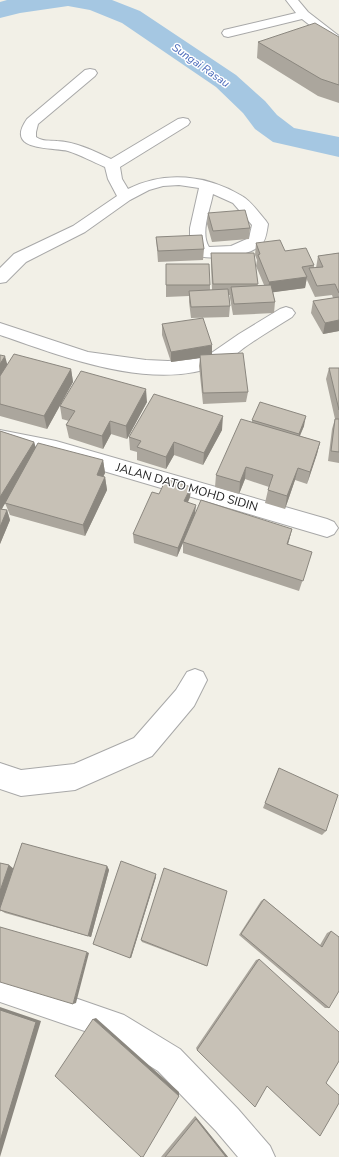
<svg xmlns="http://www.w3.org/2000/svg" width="339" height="1157" font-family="'Nunito Sans',sans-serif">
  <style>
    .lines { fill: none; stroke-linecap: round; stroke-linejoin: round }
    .river { fill: #a5c7e2; fill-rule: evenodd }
    .minor-casing { stroke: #a8a8a8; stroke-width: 2 }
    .minor { fill: #fff; fill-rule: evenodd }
    .wall { fill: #aba69d }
    .shaded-wall { fill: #8b877f }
    .building { fill: #c7c1b6; stroke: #8b877f }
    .labels { text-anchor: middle; stroke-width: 3; stroke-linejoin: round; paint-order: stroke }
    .far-water-label { font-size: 11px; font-style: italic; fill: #4566b8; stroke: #fff }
    .street-label { font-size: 12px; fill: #212121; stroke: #fff }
  </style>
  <rect width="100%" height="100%" fill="#f2f0e7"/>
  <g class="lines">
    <path class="river" d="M7 0H112L140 11 236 75 265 101 277 115 294 128 339 137V157L273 142 255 129 243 113 216 87 122 23 90 10 68 6 20 13 0 18V2Z"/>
    <g class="minor-casing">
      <path id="minor" d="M286 0H298L308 12 339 36V46L335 45 302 19 228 37 224 36 222 33 224 30 296 13Z
        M90 69 95 70 97 73 95 76 38 124 36 132V137C43 142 49 140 57 141 76 142 94 151 111 159L178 119 183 118 188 119 190 122 188 125 120 167 122 179 128 189C165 170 207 175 242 196 251 201 259 213 266 221L268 224C267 230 266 241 261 245 247 257 216 260 198 256L190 242V228L199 188 179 185 163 186 149 190 130 200 85 232 26 262 6 282 0 283V268L14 254 73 226 117 196 108 179 105 167C93 162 81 155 68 151 52 147 4 152 27 119L85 70ZM213 194 233 203 252 225 249 238 231 246 209 247C200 233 210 210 213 194Z
        M286 307 292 309 295 313 292 317C278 326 264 334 251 343 241 349 232 359 221 364 154 393 65 357 0 335V323L88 352 146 360 168 361 194 359 210 354 239 334 280 309Z
        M0 430 56 441 327 519 334 522 338 528 334 534 327 537 56 457 0 444Z
        M195 669 203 672 207 680 194 706 152 756 75 790 21 796 0 789V763L21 770 74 764 134 738 176 690 187 672Z
        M0 972 124 1015 180 1049 238 1109 270 1146 275 1157H238L216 1131 158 1071 105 1038 0 1002Z"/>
    </g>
    <use href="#minor" class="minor"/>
  </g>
  <path class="wall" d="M339 37V103L318 96 257 58 258 42Z
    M208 213 250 228 249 239 212 242 207 224Z
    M156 237 204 249 203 260 158 262Z
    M256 243 285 251 314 265V268H316L318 256 339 253V331L323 334 311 313 313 301 333 298 332 295 315 297 307 280V277L305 288 273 292 275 302 274 313 233 315 230 298V295H229L230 306 229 317 191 318 189 302V296L166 297V264L210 285V290H212L211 264V253L258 284 257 285H264L256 266 257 260 255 255Z
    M162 324 212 354 248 392 246 402 203 404 199 366 200 358 171 362 162 335Z
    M0 355 7 364 71 369 73 382 47 429 0 416Z
    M329 368H339V463L328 461 332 429 335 419 326 379Z
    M147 402 127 439 111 434 103 449 69 438 66 425 69 421 62 419 60 406Z
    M252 420 304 426 300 436 320 442 317 454 307 484 295 480 285 509 265 503 268 490 269 487 245 479 239 494 215 487 216 475 252 422Z
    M222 430 203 465 174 455 166 469 137 460V452L130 450 129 437Z
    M0 431 34 442 36 448 103 460 105 473 103 477H105L107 490 85 536 10 515 5 503 2 509 7 510 10 520 0 544Z
    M191 487 190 497 188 502 195 514 292 529 288 545 312 552 299 591 183 553V543L177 557 134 543 133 534 159 494Z
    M279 768 326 831 322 835 263 808Z
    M0 863 9 865 13 869 107 866 109 870 91 937 5 913 0 910V912Z
    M156 877 131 958 93 944Z
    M264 899 320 945 327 933 331 931 329 1008H325L239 935 261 901Z
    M141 940 207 966H206L142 942Z
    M259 959 267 1086 197 1050 196 1048 256 960Z
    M195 1116 228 1157H161Z"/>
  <path class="shaded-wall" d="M307 277 305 288 268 293 269 282Z
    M339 320V331L323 334 325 323Z
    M212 345V356L200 355V358L171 362V352Z
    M5 356 8 367 0 379V364Z
    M71 369 73 382 47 429 44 416Z
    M146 389 147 402 127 439 126 426Z
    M223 416 222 430 203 465 204 453Z
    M306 416 304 426 296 444 299 434Z
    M110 421 111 434 103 449 102 436Z
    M34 442 37 452 1 510 0 508V497Z
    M174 442V455L166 469V457Z
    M320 442 317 454 307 484 310 472Z
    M103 460 105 473 98 487 97 475Z
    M246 467 245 479 239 494 240 482Z
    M298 468 295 480 285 509 287 496Z
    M105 477 107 490 85 536 83 525Z
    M191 487 190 497 184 511V501Z
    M196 505 195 514 177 557 178 548Z
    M7 510 10 520 0 544V527Z
    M292 529 289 540 284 556 287 544Z
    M9 865 14 869 0 912V891Z
    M107 866 109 870 91 937 88 936Z
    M156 874V877L131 958H130Z
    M87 952 89 953 76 1003 73 1004Z
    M0 1007 41 1021 0 1157Z
    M96 1018 179 1092V1096L93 1019Z
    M195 1116 228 1157H226L196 1119Z"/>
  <path class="building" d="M315 23 339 37V85L321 79 258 42Z
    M245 210 250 228 213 231 208 213Z
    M202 235 204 249 158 251 156 237Z
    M280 240 285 251 306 248 314 265 302 267 307 277 269 282 258 255 260 254 256 243Z
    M211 253H254L258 284H213Z
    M339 253V293L335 284 317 286 309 268 323 267 318 256Z
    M166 264H209L210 285H166Z
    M271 285 275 302 234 304 231 287Z
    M228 289 230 306 191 307 189 291Z
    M339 297V320L325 323 313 301Z
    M203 318 212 345 171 352 162 324Z
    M243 353 248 392 203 393 200 355Z
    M14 354 71 369 44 416 0 404V376Z
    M0 355 5 356 0 364Z
    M329 368H339V410Z
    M81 371 146 389 126 426 110 421 102 436 66 425 75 411 60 406Z
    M154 394 223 416 204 453 174 442 166 457 137 447 141 441 129 437Z
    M260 402 306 416 299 434 252 420Z
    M241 419 320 442 310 472 298 468 287 496 268 490 273 475 246 467 240 482 216 475Z
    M335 419H339V452L331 451Z
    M0 431 34 442 0 497Z
    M38 443 103 460 97 475 105 477 83 525 5 503Z
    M166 479 191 487 184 501 196 505 178 548 133 534 152 492 159 494Z
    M201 500 292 529 287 544 312 552 303 581 183 542Z
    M0 509 7 510 0 527Z
    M279 768 338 795 326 831 265 803Z
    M22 843 107 866 88 936 0 910V908Z
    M121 861 156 874 130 958 93 944Z
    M0 863 9 865 0 891Z
    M164 868 227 891 207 966 141 940Z
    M264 899 322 947 331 931 339 937V991L329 1008 241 934Z
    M0 927 87 952 73 1004 0 982Z
    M259 959 339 1032V1061L326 1083 339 1095V1103L320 1136 267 1086 255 1107 197 1050Z
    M0 1010 36 1022 0 1141Z
    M93 1019 179 1096 143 1157H141L55 1076Z
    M196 1119 226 1157H165Z"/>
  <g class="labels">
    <g class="far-water-label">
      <text transform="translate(201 65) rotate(35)" y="4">Sungai Rasau</text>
    </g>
    <g class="street-label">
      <text transform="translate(187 487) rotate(16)" y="4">JALAN DATO MOHD SIDIN</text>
    </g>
  </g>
</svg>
